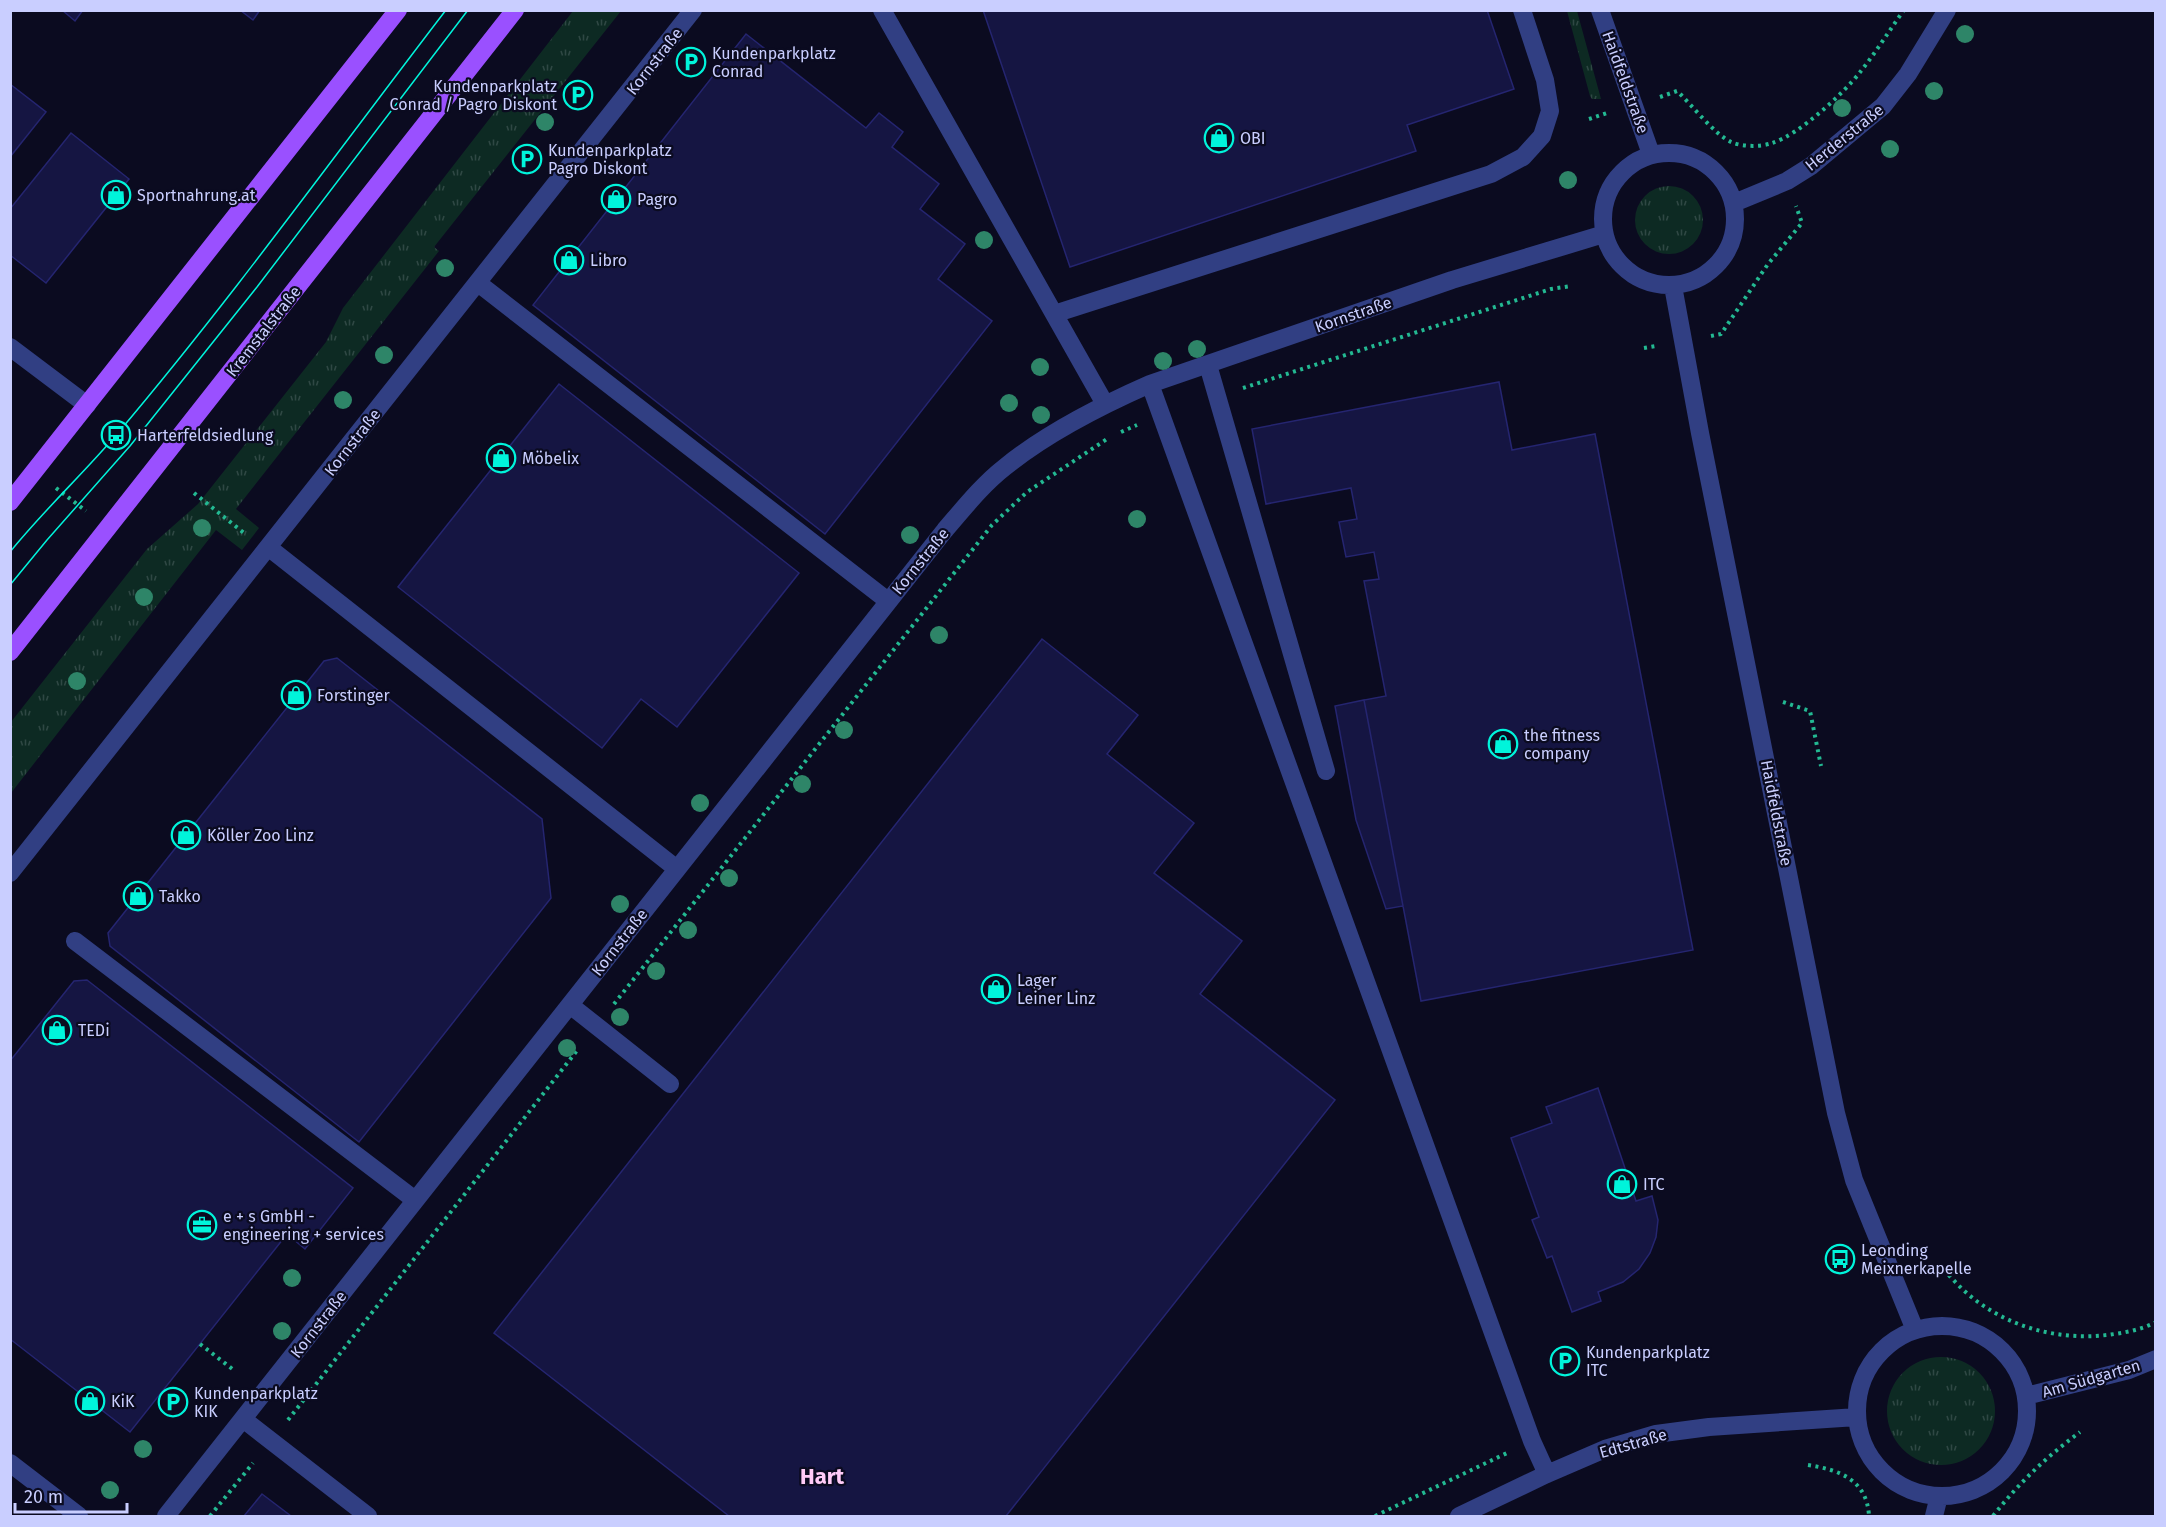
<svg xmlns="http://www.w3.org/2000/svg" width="2166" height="1527" font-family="'Fira Sans',sans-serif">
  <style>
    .grass { fill: url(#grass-tufts) }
    .building { fill: #151542; stroke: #252570; stroke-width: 1.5 }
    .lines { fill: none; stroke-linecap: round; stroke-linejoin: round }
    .path { stroke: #23b992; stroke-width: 4; stroke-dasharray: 3 4.5; stroke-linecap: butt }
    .minor { stroke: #313f83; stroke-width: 18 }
    .major { stroke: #9a50ff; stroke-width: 18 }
    .tram { stroke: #00f4db; stroke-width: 1.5 }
    .tree { fill: #2e8568 }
    .labels { text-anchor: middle; stroke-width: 4.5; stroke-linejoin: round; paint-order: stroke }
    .poi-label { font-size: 16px; fill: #c9ceff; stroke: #0b0b20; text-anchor: start }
    .street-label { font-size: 16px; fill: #c9ceff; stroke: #0b0b20 }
    .district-label { font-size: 22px; font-weight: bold; fill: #ffcbf7; stroke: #0b0b20 }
  </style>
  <defs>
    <pattern id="grass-tufts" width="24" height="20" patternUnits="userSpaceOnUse" patternTransform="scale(1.5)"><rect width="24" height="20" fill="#0d2a23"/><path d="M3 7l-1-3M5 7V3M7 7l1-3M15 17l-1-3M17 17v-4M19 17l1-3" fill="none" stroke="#2f4844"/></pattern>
  </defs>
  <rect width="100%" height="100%" fill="#0b0b20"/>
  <path class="grass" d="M573 11H621L434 247 439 251 236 509 259 528 242 550 216 530 11 793V722L147 549 198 504 326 342 343 308Z
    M1567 11H1577L1601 99H1592L1590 96Z
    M1635 220a34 34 0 1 1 68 0a34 34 0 1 1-68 0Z
    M1887 1411a54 54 0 1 1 108 0a54 54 0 1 1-108 0Z"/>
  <path class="building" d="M62 10H83L75 21Z
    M240 10H260L253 20Z
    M983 10H1487L1514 89 1407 125 1416 151 1070 267Z
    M746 34 866 128 879 113 903 132 892 147 939 184 920 209 965 244 938 279 992 321 825 534 533 305Z
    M10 84 46 112 10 157Z
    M71 133 129 179 46 283 10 255V209Z
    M1499 382 1512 450 1595 434 1693 950 1421 1001 1364 700 1386 696 1364 581 1379 579 1374 552 1346 557 1339 522 1357 519 1351 488 1266 504 1252 429Z
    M559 384 799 573 677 727 641 699 602 748 398 587Z
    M1042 639 1138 715 1107 754 1194 823 1154 873 1242 941 1200 994 1335 1100 1006 1516H729L494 1333Z
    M337 658 542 819 551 898 359 1142 110 946 108 933 324 661Z
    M1364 700 1403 906 1386 909 1356 820 1335 706Z
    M87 980 353 1188 305 1249 287 1234 130 1432 10 1339V1061L74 981Z
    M1598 1088 1636 1201 1652 1196 1658 1220 1656 1237 1650 1253 1639 1269 1623 1282 1598 1292 1601 1301 1572 1312 1552 1256 1547 1258 1532 1220 1539 1217 1511 1138 1552 1123 1546 1107Z
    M262 1494 291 1516H244Z"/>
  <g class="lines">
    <path class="path" d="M1660 97 1677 91C1693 106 1713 133 1731 142 1742 147 1761 147 1772 143 1799 135 1844 93 1861 71 1876 52 1889 31 1904 10
      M1589 119 1607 113
      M1711 336 1721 334 1768 264 1802 223 1796 206
      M1644 348 1656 346
      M1243 388 1551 289 1571 286
      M1121 432 1137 425
      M56 488 86 511
      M194 493 244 533
      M1783 702 1810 711 1821 766
      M614 1004 992 525 1027 492 1107 439
      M1944 1269C1983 1319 2045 1342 2107 1335 2123 1333 2141 1330 2156 1322
      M200 1344 235 1371
      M288 1420 579 1048
      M1808 1465C1840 1470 1867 1480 1869 1516
      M210 1516 253 1463
      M1375 1516 1507 1453
      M1993 1516C2019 1483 2045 1458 2080 1432"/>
    <path class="minor" d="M882 10 1105 404
      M1600 10 1651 154
      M1603 219a66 66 0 1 1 132 0a66 66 0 1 1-132 0Z
      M1734 203 1787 181 1811 166 1883 106 1908 74 1947 10
      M478 283 888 601
      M1673 286 1700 433 1836 1113 1854 1180 1915 1330
      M1054 314 1491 174 1523 157 1542 136 1550 111 1545 80 1522 10
      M10 347 87 405
      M1208 365 1326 771
      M1150 384 1532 1441 1547 1474
      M268 547 677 869
      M10 873 693 10
      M75 941 415 1200
      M570 1005 670 1084
      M1857 1411a85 85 0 1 1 170 0a85 85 0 1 1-170 0Z
      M2026 1396 2129 1370 2156 1359
      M243 1419 368 1516
      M10 1463 79 1516
      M166 1516 945 530C964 508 982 485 1005 467 1048 432 1100 406 1150 384L1452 280 1604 234
      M1459 1516 1547 1474 1605 1449 1656 1434 1709 1427 1857 1417
      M1934 1516 1939 1496"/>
    <path class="major" d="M10 502 398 10
      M10 652 515 10"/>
    <path class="tram" d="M10 552C44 510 83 474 117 434 233 297 337 152 446 10
      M10 585 47 540 130 446 257 287 468 10"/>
  </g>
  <g class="tree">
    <circle cx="1965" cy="34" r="9"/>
    <circle cx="1934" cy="91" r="9"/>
    <circle cx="1842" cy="108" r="9"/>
    <circle cx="545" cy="122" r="9"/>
    <circle cx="1890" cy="149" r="9"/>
    <circle cx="1568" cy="180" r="9"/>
    <circle cx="984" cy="240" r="9"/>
    <circle cx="445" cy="268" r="9"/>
    <circle cx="1197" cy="349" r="9"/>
    <circle cx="384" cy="355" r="9"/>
    <circle cx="1163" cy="361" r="9"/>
    <circle cx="1040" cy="367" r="9"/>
    <circle cx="343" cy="400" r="9"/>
    <circle cx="1009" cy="403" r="9"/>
    <circle cx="1041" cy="415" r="9"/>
    <circle cx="1137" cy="519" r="9"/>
    <circle cx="202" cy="528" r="9"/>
    <circle cx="910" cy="535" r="9"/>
    <circle cx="144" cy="597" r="9"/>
    <circle cx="939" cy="635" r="9"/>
    <circle cx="77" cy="681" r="9"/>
    <circle cx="844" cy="730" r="9"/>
    <circle cx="802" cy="784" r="9"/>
    <circle cx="700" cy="803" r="9"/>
    <circle cx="729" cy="878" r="9"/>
    <circle cx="620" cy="904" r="9"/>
    <circle cx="688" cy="930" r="9"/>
    <circle cx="656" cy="971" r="9"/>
    <circle cx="620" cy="1017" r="9"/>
    <circle cx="567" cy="1048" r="9"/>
    <circle cx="292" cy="1278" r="9"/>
    <circle cx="282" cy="1331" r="9"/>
    <circle cx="143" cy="1449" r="9"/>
    <circle cx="110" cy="1490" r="9"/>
  </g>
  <defs>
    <g id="parking-ring" transform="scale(1.5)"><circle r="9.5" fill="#0b0b20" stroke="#00f4db" stroke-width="1.5"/><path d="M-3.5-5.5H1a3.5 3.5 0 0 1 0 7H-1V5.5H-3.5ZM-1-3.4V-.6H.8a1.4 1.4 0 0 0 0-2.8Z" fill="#00f4db"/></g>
    <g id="shop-ring" transform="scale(1.5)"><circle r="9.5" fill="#0b0b20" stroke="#00f4db" stroke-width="1.5"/><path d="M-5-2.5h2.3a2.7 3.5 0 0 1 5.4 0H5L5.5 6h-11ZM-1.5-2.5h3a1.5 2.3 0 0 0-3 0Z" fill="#00f4db"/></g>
    <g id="bus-ring" transform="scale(1.5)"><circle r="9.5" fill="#0b0b20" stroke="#00f4db" stroke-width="1.5"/><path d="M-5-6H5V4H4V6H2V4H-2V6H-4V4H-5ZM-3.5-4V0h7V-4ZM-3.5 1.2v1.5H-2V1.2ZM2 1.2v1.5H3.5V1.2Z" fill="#00f4db"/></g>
    <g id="office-ring" transform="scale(1.5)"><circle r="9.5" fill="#0b0b20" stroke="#00f4db" stroke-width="1.5"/><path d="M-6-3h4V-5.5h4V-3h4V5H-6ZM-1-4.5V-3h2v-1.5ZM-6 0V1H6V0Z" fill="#00f4db"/></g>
  </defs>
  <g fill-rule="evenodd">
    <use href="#parking-ring" x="691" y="62"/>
    <use href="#parking-ring" x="578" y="95"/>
    <use href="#shop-ring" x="1219" y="138"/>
    <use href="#parking-ring" x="527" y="159"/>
    <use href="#shop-ring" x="116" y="195"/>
    <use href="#shop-ring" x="616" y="199"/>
    <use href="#shop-ring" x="569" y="260"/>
    <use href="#bus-ring" x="116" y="435"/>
    <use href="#shop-ring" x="501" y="458"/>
    <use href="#shop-ring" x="296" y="695"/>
    <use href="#shop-ring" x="1503" y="744"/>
    <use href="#shop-ring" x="186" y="835"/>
    <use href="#shop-ring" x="138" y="896"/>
    <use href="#shop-ring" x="996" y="989"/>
    <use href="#shop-ring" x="57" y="1030"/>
    <use href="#shop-ring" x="1622" y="1184"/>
    <use href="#office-ring" x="202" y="1225"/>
    <use href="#bus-ring" x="1840" y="1259"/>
    <use href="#parking-ring" x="1565" y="1361"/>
    <use href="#shop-ring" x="90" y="1401"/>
    <use href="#parking-ring" x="173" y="1402"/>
  </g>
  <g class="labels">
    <g class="poi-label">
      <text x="712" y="59">Kundenparkplatz<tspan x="712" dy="18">Conrad</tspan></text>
      <text x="557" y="92" text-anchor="end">Kundenparkplatz<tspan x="557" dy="18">Conrad / Pagro Diskont</tspan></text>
      <text x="1240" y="144">OBI</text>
      <text x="548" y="156">Kundenparkplatz<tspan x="548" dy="18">Pagro Diskont</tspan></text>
      <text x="137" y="201">Sportnahrung.at</text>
      <text x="637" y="205">Pagro</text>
      <text x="590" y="266">Libro</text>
      <text x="137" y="441">Harterfeldsiedlung</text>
      <text x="522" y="464">Möbelix</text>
      <text x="317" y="701">Forstinger</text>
      <text x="1524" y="741">the fitness<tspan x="1524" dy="18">company</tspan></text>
      <text x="207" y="841">Köller Zoo Linz</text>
      <text x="159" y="902">Takko</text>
      <text x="1017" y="986">Lager<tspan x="1017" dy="18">Leiner Linz</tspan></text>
      <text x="78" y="1036">TEDi</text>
      <text x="1643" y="1190">ITC</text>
      <text x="223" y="1222">e + s GmbH -<tspan x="223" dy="18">engineering + services</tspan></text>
      <text x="1861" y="1256">Leonding<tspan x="1861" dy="18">Meixnerkapelle</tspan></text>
      <text x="1586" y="1358">Kundenparkplatz<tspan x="1586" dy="18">ITC</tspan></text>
      <text x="194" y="1399">Kundenparkplatz<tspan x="194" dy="18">KIK</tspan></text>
      <text x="111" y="1407">KiK</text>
    </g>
    <g class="street-label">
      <text transform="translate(654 61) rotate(-52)" y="6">Kornstraße</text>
      <text transform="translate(1626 82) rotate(70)" y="6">Haidfeldstraße</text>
      <text transform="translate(1844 137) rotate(-39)" y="6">Herderstraße</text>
      <text transform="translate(1353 314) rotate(-19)" y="6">Kornstraße</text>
      <text transform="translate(263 331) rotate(-52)" y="6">Kremstalstraße</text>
      <text transform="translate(352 442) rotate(-52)" y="6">Kornstraße</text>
      <text transform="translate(920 561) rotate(-51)" y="6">Kornstraße</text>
      <text transform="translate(1777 813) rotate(79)" y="6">Haidfeldstraße</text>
      <text transform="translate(619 942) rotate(-52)" y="6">Kornstraße</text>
      <text transform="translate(318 1324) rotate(-52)" y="6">Kornstraße</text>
      <text transform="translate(2091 1378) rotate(-16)" y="6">Am Südgarten</text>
      <text transform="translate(1633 1443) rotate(-16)" y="6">Edtstraße</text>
    </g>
    <g class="district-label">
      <text x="822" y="1484">Hart</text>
    </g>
  </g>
  <rect width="2166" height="1527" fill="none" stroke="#c9ceff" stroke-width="24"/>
  <path d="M15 1503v9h112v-9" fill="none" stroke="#c9ceff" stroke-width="3"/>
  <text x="24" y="1503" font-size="18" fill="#c9ceff" stroke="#0b0b20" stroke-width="4.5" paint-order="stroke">20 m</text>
</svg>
